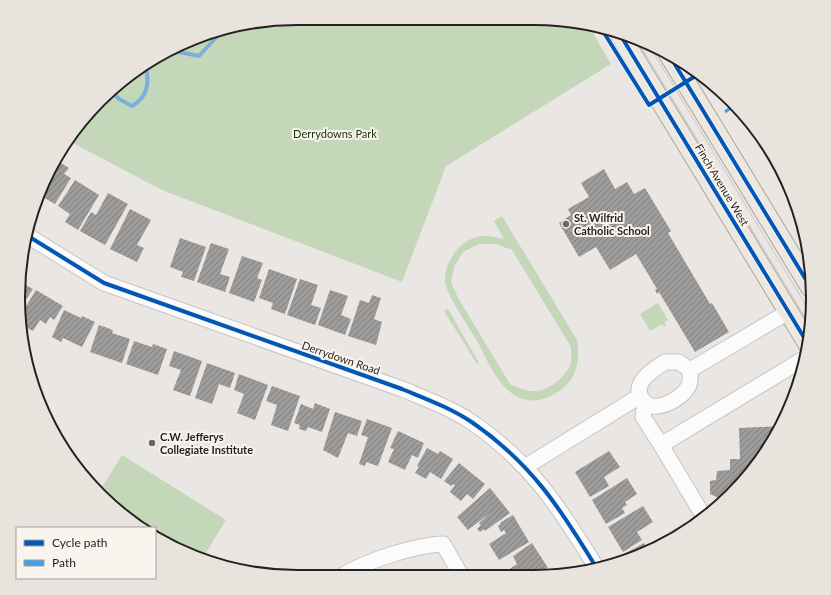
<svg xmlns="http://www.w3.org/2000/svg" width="831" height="595" font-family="Lato,sans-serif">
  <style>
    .park { fill: #c4d7b9; fill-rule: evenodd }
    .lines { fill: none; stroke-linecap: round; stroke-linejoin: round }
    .stream { stroke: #79b0de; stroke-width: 4 }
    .building { fill: url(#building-hatch) }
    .minor-casing { stroke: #c6c4c2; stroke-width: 17 }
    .major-casing { stroke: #b0a699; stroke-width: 21 }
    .minor { stroke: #fcfbfb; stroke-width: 15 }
    .major { stroke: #ece7e1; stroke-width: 19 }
    .tram { stroke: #cac9c9; stroke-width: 1 }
    .quiet { stroke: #3ea2ea; stroke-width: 3; stroke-dasharray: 6 3; stroke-linecap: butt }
    .cycleway-casing { stroke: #faf4ee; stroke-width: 6 }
    .cycleway { stroke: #0057b8; stroke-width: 4 }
    .poi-dot { fill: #6a6765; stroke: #faf4ee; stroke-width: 1.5 }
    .labels { text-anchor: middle; stroke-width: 4; stroke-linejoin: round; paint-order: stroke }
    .park-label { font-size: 11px; fill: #1a300e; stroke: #faf4ee }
    .street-label { font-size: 11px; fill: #252321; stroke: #faf4ee }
    .poi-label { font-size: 11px; font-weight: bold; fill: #252321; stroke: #faf4ee; text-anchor: start }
    .rim { fill: none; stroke: #252321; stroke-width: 2 }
  </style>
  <defs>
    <pattern id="building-hatch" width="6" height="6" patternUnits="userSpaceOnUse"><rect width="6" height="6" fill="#9e9c9a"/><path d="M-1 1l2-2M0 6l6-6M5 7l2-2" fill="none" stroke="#817f7d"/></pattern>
  </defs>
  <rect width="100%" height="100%" fill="#e9e6e4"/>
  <path class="park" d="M298 18 587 23 611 64 446 166 402 282 162 190 69 141 88 113 142 65 225 28Z
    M502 216 577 340C580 358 578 376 562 389 550 398 536 404 520 398 498 389 487 359 476 339 469 327 445 293 445 280 444 262 461 239 480 236 487 235 497 238 504 239L494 221ZM479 244H496L512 250 571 347C571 352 572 358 571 362 569 374 548 391 537 391 527 392 519 388 510 384L458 298 451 282 454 267 463 252Z
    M658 303 668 320 665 322 666 325 664 327 662 324 650 331 640 314Z
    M448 309 479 363 477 364 444 311Z
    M122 455 226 520 202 559 174 548 155 536V528H141L127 519 99 492Z"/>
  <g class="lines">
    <path class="stream" d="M174 51 199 56 221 32V29
      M112 92 119 99 132 106C148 97 150 81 145 64"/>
  </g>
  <path class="building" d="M56 160 69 168 64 174 71 178 55 204 43 197 37 207 47 174Z
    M604 169 615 189 627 182 634 194 645 188 671 231 668 233 710 304 712 303 729 332 695 352 659 292 657 294 655 290 657 289 636 254 610 270 596 247 579 257 559 223 571 215 568 209 589 197 581 183Z
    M75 180 99 195 78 230 65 222 70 214 58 206Z
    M108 193 128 204 105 245 80 231 91 212 96 215Z
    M130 209 151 220 137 245 144 248 137 262 110 249Z
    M180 238 206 247 194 281 181 277 183 272 170 267Z
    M211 243 229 249 220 274 230 277 225 292 197 282Z
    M242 256 263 263 257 278 262 280 254 302 229 293Z
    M269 269 297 279 285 314 271 309 273 303 259 298Z
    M300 279 318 285 311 305 321 308 315 325 287 315Z
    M20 282 33 289 20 309Z
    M36 290 63 306 54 320 50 317 46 324 40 320 33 331 20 324V316Z
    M330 290 348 296 341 315 351 319 345 335 318 325Z
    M372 295 381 298 374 319 382 322 376 345 348 336 360 300 369 303Z
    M64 310 81 318 82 316 95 322 82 347 63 338 61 342 52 337Z
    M99 325 113 330 112 333 130 339 122 363 90 352Z
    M134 341 152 347 153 344 167 349 158 375 126 364Z
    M174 351 202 361 190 396 173 390 181 370 169 366Z
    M207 363 235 373 230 388 219 384 212 404 195 398Z
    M239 374 268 385 255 420 237 413 244 394 234 390Z
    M272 386 300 396 288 431 271 425 277 405 266 401Z
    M315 403 330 409 322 432 308 427 306 431 299 429 300 425 294 423 301 404 313 409Z
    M335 412 362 421 357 436 348 433 338 458 323 450Z
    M367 419 392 428 378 466 366 462 365 466 359 464 368 437 361 435Z
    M781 426 755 468 729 496 726 494 723 500 710 494V481L716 480 717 471 730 470V459H740L739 428Z
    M398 431 424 443 418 458 412 455 405 470 388 462 394 449 390 448Z
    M427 448 438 454 440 451 453 459 441 479 430 472 426 479 415 473 419 467 417 466Z
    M609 451 620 467 604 477 609 486 590 497 575 472Z
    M459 463 485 484 473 499 467 494 461 501 450 492 455 485 453 484 451 486 444 481Z
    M627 478 637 494 625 502 627 505 622 508 625 513 606 524 592 500Z
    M490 488 510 513 485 531 484 529 480 532 477 529 481 525 479 523 490 513 468 530 457 517Z
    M643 506 653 522 637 532 642 540 623 552 608 527Z
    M513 515 529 542 499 560 489 544 506 533 504 530 501 532 498 526 501 524 500 523Z
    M532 543 548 568 536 575H507L505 572 517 564 513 556Z
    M644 543 648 551 626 558 624 554Z"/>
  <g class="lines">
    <g class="minor-casing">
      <path id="minor" d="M28 236 104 283 402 389C426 399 451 408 473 423 531 463 560 508 596 567
        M665 362H679L690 370C690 374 691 380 689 385 684 397 664 408 651 406 646 405 644 402 642 399 631 383 654 369 665 362Z
        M690 370 788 312
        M645 403 643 417 661 445
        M525 467 640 396
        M704 517 661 445 805 358
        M342 576C365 561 416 545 443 544L461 575"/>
    </g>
    <g class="major-casing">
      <path id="major" d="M621 36 808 344
        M668 53 811 288"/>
    </g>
    <use href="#minor" class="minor"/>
    <use href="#major" class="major"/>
    <path class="tram" d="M638 42 811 327
      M650 47 812 315"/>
    <path class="quiet" d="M725 112 729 109 730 102"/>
    <g class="cycleway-casing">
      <path id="cycleway" d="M601 28 649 105 697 75
        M621 36 808 344
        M668 53 811 288
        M28 236 104 283 402 389C426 399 451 408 473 423 531 463 560 508 596 567"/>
    </g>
    <use href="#cycleway" class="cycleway"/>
  </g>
  <g class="poi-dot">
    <circle cx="566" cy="224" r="4"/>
    <circle cx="152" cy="443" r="4"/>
  </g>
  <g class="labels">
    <g class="park-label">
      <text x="335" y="138">Derrydowns Park</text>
    </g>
    <g class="street-label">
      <text transform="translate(722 185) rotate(59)" y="4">Finch Avenue West</text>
      <text transform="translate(341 358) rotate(19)" y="4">Derrydown Road</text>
    </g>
    <g class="poi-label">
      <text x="574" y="222">St. Wilfrid<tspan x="574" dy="13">Catholic School</tspan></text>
      <text x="160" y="441">C.W. Jefferys<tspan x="160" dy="13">Collegiate Institute</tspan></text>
    </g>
  </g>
  <path d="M0 0H831V595H0ZM297 25H534A272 272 0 0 1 806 297V298A272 272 0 0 1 534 570H297A272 272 0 0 1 25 298V297A272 272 0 0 1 297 25Z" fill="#e9e3de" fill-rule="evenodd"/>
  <path class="rim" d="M297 25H534A272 272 0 0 1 806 297V298A272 272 0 0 1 534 570H297A272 272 0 0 1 25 298V297A272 272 0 0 1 297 25Z"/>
  <rect x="16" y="527" width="140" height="52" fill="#faf4ee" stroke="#a5a09c"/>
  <rect x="24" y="540" width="20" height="6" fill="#0057b8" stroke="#a5a09c"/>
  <text x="52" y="547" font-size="12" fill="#252321">Cycle path</text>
  <rect x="24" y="560" width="20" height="6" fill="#3ea2ea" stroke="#a5a09c"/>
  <text x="52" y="567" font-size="12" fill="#252321">Path</text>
</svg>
